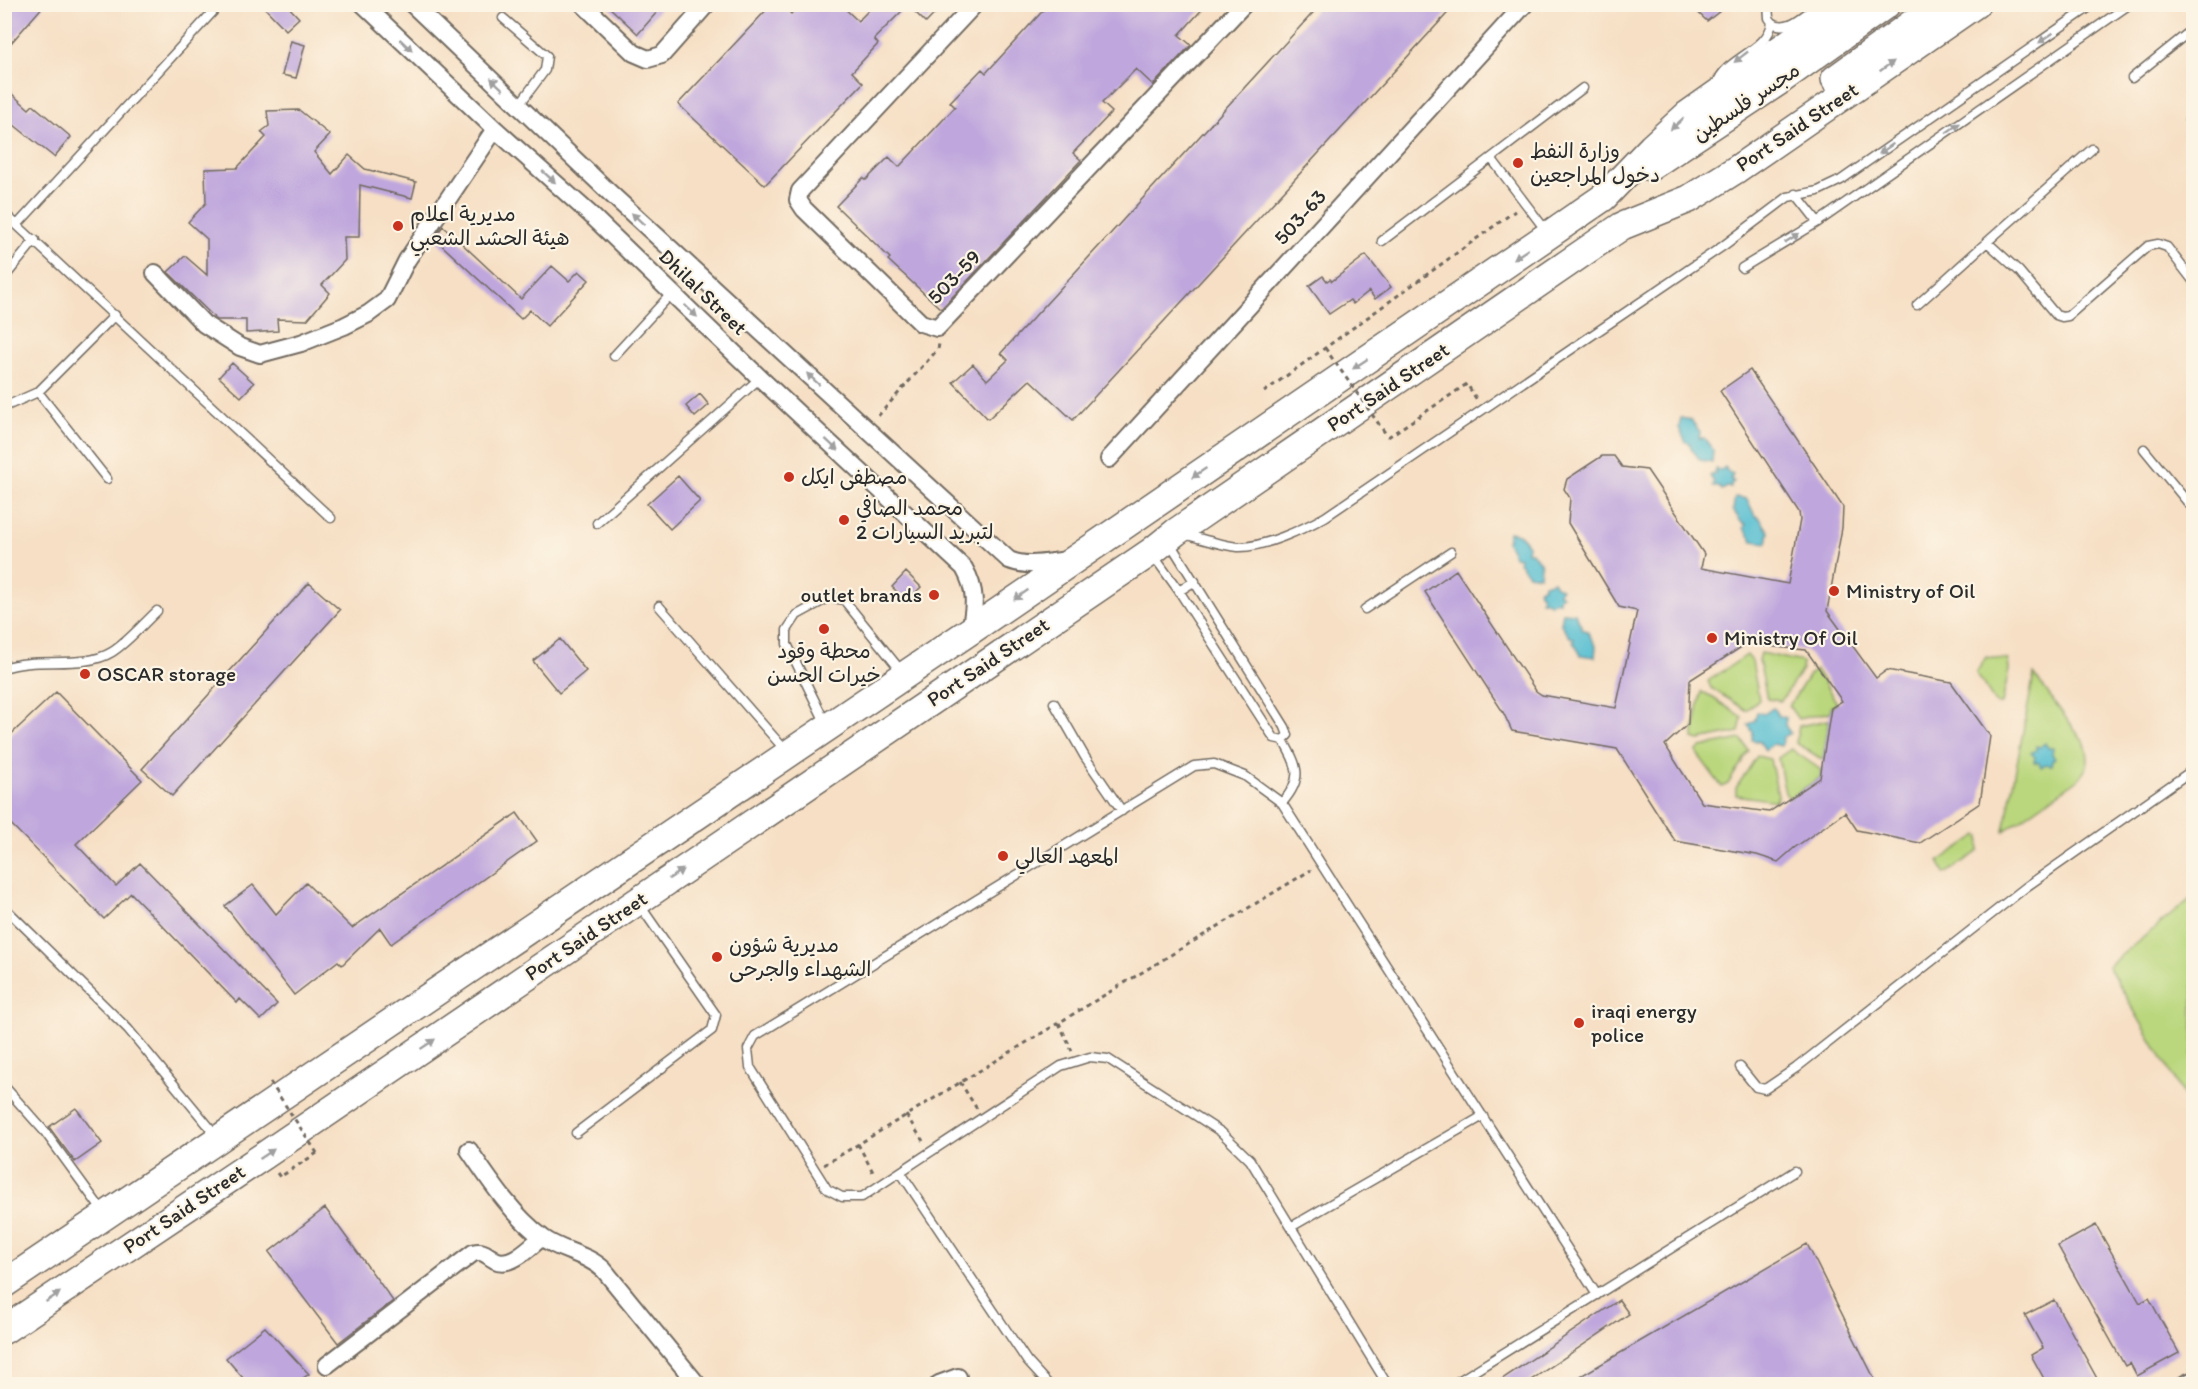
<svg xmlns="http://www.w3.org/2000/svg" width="2198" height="1389" font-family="Itim,'Playpen Sans Arabic',sans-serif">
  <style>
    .green { fill: #bad77d; stroke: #728154; stroke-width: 1.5 }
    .water { fill: #54bed1; stroke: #40747e; stroke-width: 1.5 }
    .building { fill: #bfa7dd; fill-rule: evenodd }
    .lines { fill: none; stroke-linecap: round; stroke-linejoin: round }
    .service-casing { stroke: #726a61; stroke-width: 11 }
    .minor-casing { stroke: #726a61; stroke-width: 20 }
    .primary-casing { stroke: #726a61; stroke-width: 30 }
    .path { stroke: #726a61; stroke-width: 3; stroke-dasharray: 4.5 4.5; stroke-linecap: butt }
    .service { stroke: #fff; stroke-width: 8 }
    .minor { stroke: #fff; stroke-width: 16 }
    .primary { stroke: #fff; stroke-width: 27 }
    .path-bridge { stroke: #726a61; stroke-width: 3; stroke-dasharray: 4.5 4.5; stroke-linecap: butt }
    .oneway { fill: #a0a0a0 }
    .poi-dot { fill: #c8321e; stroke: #fcf5e5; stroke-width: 2 }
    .labels { text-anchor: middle; stroke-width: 4.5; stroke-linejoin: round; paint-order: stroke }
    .street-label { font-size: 21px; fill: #2b2b2b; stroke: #fcf5e5 }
    .poi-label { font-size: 21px; fill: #2b2b2b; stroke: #fcf5e5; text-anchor: start }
  </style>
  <rect width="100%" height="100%" fill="#fcf5e5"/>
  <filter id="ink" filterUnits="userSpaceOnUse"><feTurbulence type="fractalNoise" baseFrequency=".0167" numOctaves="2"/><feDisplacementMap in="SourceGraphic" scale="12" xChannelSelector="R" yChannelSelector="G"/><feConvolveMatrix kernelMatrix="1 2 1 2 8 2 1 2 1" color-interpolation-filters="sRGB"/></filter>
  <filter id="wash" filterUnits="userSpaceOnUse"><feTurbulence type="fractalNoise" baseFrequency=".008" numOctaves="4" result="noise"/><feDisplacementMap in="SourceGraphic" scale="24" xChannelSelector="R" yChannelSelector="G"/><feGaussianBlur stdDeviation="1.35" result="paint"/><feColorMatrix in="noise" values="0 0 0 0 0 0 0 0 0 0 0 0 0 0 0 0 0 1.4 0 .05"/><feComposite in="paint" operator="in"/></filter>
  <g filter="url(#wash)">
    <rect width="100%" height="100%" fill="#f6dfc4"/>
    <path class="green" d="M1761 653 1803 662 1802 670 1781 701 1767 699 1759 660Z
      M1747 655 1752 661 1759 700 1746 710 1711 688 1708 681Z
      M1986 657 2008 660 2009 670 2002 704H1996L1976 673Z
      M1816 670 1837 703 1831 707 1830 712 1798 719 1789 706 1809 675Z
      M2034 674 2085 744C2091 760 2088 770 2076 781L2004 831Z
      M1701 692 1707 694 1742 717 1739 732 1699 740 1693 738Z
      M1829 720 1823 760 1796 743 1799 726Z
      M1741 739 1749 751 1728 784 1722 787 1696 752 1701 747Z
      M1791 749 1821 770 1820 778 1789 798 1785 793 1778 758Z
      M1757 756 1770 759 1778 795 1776 801 1736 795V788Z
      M1978 835 1980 837 1979 851 1945 874 1939 861Z
      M2193 897V1112L2108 966Z"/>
    <path class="water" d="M1681 418 1691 420 1700 432 1699 438H1704L1713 450 1712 462 1700 460 1691 448 1690 443 1686 442 1679 428Z
      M1725 467 1728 472 1733 474 1731 479 1734 482 1731 484V488L1727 487 1722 490 1719 487H1713L1714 482 1710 476 1715 473 1716 469 1721 470Z
      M1735 497 1747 499 1755 516 1759 517 1769 532 1767 543 1753 541 1744 528 1746 524 1742 523 1733 510Z
      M1509 532 1519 534 1528 545 1527 552H1532L1541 564 1540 576 1528 574 1519 562V557L1514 556 1507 542Z
      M1553 581 1556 586 1561 588 1559 593 1562 595 1559 598V602L1554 601 1550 604 1547 601H1541L1542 596 1538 590 1543 587 1544 584Z
      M1563 612 1575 613 1583 630 1587 631 1596 646 1595 657 1581 655 1573 642 1574 638 1570 637 1561 624Z
      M1773 708 1779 716 1786 718 1785 725 1790 733 1783 738 1781 746 1773 744 1765 750 1760 742 1752 740 1753 732 1748 725 1755 720 1757 712 1764 714Z
      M2045 743 2048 748H2053L2052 754 2055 758 2052 760 2051 765 2046 764 2041 767 2039 763 2034 762 2035 757 2031 753 2036 750V746L2040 747Z"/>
    <g id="blocks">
      <path class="building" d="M4 4H45L4 51Z
        M261 4H286L299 18 286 30Z
        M606 4H664L638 34Z
        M772 4H781L791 14 800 4H840L858 21 875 4H944L926 23 908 5 874 39 878 44 852 72 863 83 765 185 678 104Z
        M1049 4H1207L1179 35 1191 45 1153 85 1136 69 1102 103 1112 112 1073 153 1081 160 941 309 888 260 890 258 836 206 863 178 866 180 889 157 899 167 955 107 950 102 982 69 986 73Z
        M1321 4H1456L1073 420 1030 380 988 419 953 382 973 364 987 380 1008 360 1001 353Z
        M1689 4H1729L1707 21Z
        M291 41 305 45 296 78 282 75Z
        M4 87 29 109 33 105 71 137 54 157 4 117Z
        M299 110 330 135 314 152 332 174 349 155 365 169 416 182 412 198 360 185 359 237H344L345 260 322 285 330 293 307 320 277 319 278 331 246 333V320H217L168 272 185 256 207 275V239L188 222 206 203 205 169 237 168 266 137 261 132 269 126 267 111Z
        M443 226 521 299 552 266 569 281 579 271 589 280 547 326 530 310 521 319 434 238Z
        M1366 255 1391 287 1375 299 1369 291 1353 304 1350 300 1329 314 1309 286 1323 276 1327 281 1330 279 1332 281Z
        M232 363 254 383 241 397 219 377Z
        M1750 370 1843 507 1842 528 1827 611 1876 678 1887 670 1951 682 1990 736 1980 803 1920 843 1857 830 1845 812 1794 848 1778 862 1757 855 1675 841 1617 749 1512 731 1503 712 1425 592 1456 570 1536 691 1542 695 1616 708 1637 611 1619 607 1568 523 1570 498 1564 489 1567 479 1602 456H1614L1622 467 1647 470 1704 554 1701 568 1788 584 1800 520 1799 512 1720 391ZM1746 644 1806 650 1842 701 1831 708 1820 778 1769 812 1702 803 1665 745 1688 724 1690 680Z
        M700 394 709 405 695 417 686 406Z
        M678 476 700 501 670 529 647 504Z
        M906 572 921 587 907 601 892 587Z
        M309 583 340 610 172 796 142 769Z
        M560 639 586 671 559 693 533 661Z
        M56 692 142 780 76 844 116 886 140 863 277 1004 261 1020 240 999 237 1003 131 893 104 919 4 817V741Z
        M517 813 537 841 391 944 380 928 342 965 338 961 294 995 225 906 253 885 276 914 306 883 352 928Z
        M76 1108 102 1143 75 1162 49 1127Z
        M325 1208 393 1301 338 1343 269 1252Z
        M2096 1225 2140 1303 2149 1298 2179 1353 2137 1376 2130 1363 2125 1366 2058 1246Z
        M1807 1244 1877 1384H1567Z
        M1619 1300 1629 1314 1525 1384H1495Z
        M2054 1300 2100 1384H2047L2031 1355 2043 1348 2025 1315Z
        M265 1327 309 1374 294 1384H248L226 1358Z"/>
    </g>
  </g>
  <g filter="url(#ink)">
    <use href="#blocks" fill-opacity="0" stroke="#726a61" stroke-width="1.5"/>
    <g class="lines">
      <g class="service-casing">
        <path id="service" d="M503 18 547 56 545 70 519 105
          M1772 22C1787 34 1806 13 1819 4
          M2132 78 2194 28
          M1717 84C1725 57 1769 51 1772 22L1769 18 1768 4
          M2189 120 2194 116
          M2092 149 1987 242 2019 271 2056 315 2062 317 2068 316 2148 246 2158 244 2167 247 2194 282
          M1491 158 1547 232
          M1796 194 1818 222
          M4 213 331 518
          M18 224 220 4
          M1382 241 1583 88
          M1742 268 1818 222 2130 4
          M4 278 35 240
          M1917 305 1987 242
          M614 356 672 293
          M38 392 107 479
          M4 407 38 392 115 315
          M2144 449 2194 510
          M597 523 760 378
          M1183 534C1200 538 1220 545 1238 547 1263 548 1303 529 1325 517L1723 246 1788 197 1818 191 1841 180 2094 4
          M1170 543 1285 727 1288 735 1283 740
          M1153 555 1179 591 1274 738 1283 740C1298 767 1304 778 1282 803
          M1179 591 1195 581
          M659 606 786 751
          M1365 609 1451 552
          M4 668C37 656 83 670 112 652 127 643 144 623 157 611
          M1054 703 1085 757 1122 811
          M826 724 787 644V630L797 615 830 597 844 600 902 672
          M4 907 128 1029 216 1135
          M1740 1067 1756 1087 1765 1089 1796 1068 2026 887 2194 769
          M4 1086 45 1132 104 1213
          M576 1133 712 1030 716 1015 639 904
          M901 1173 1027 1361 1048 1384
          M1291 1227 1483 1116
          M1387 1384 1250 1160 1221 1132 1108 1059 1090 1057 1061 1066 862 1197H842L827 1189 750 1067 748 1049 755 1036 1194 766 1214 764 1245 776 1282 803 1597 1295
          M1454 1384 1795 1171"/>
      </g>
      <g class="minor-casing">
        <path id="minor" d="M363 4 495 129 590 214 760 378 964 568C977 591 975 606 970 631
          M412 4 610 193 1009 560C1028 568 1048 562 1068 560
          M583 4 634 53 648 59 662 55 707 4
          M975 4 800 191 798 200 804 209 921 323 937 328 1244 4
          M155 273 204 324 240 347 260 354 301 343 344 326 368 314 387 300 407 260 495 129
          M1109 459 1525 4
          M469 1150C490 1181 513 1216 543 1238 562 1252 586 1253 604 1270L697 1384
          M327 1365 473 1253C484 1250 486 1255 495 1260 511 1268 531 1246 542 1237
          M939 1384 958 1377
          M2185 1384 2194 1380"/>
      </g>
      <g class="primary-casing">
        <path id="primary" d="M1835 79 1939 4
          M1650 167 1778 82 1887 4
          M4 1284 970 631 1604 197 1652 147 1687 115 1844 4
          M4 1330 265 1155 1151 552 1176 532 1622 226 1689 199 1737 169 1976 4"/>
      </g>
      <path class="path" d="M1264 392 1515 211
        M878 416 938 349 939 344
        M1388 437 1467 384 1477 400
        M1059 1023 1072 1051
        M960 1082 977 1109
        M906 1115 923 1141
        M858 1144 874 1174
        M824 1165 1311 870
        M277 1173 280 1177 317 1153"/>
      <use href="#service" class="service"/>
      <use href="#minor" class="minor"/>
      <use href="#primary" class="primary"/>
      <path class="path-bridge" d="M1325 348 1388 437
        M270 1082 317 1153"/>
    </g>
    <defs><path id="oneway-solid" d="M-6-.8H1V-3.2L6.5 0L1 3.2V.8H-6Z" transform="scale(1.5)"/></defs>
    <g class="oneway">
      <use href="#oneway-solid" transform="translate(2046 38) rotate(145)"/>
      <use href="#oneway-solid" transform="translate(406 45) rotate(44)"/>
      <use href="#oneway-solid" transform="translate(1741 57) rotate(142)"/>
      <use href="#oneway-solid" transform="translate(1887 66) rotate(-35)"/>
      <use href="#oneway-solid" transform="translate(497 84) rotate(-137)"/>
      <use href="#oneway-solid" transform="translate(1677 124) rotate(138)"/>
      <use href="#oneway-solid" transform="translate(1953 128) rotate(-35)"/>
      <use href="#oneway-solid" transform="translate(1886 149) rotate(145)"/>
      <use href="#oneway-solid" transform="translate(549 177) rotate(42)"/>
      <use href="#oneway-solid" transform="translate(638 219) rotate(-137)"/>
      <use href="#oneway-solid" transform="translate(1792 238) rotate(-32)"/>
      <use href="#oneway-solid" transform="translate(1521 254) rotate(146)"/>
      <use href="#oneway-solid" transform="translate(691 311) rotate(44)"/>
      <use href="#oneway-solid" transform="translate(1360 364) rotate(146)"/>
      <use href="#oneway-solid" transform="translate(813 379) rotate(-137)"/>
      <use href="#oneway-solid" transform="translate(832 445) rotate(43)"/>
      <use href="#oneway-solid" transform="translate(1199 473) rotate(146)"/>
      <use href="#oneway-solid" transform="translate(1021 595) rotate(145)"/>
      <use href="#oneway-solid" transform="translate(676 874) rotate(-34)"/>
      <use href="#oneway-solid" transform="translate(428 1044) rotate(-34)"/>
      <use href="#oneway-solid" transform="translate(267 1154) rotate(-34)"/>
      <use href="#oneway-solid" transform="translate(53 1297) rotate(-34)"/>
    </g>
  </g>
  <g class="poi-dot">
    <circle cx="1518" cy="163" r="6"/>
    <circle cx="398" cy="226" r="6"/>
    <circle cx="789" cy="477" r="6"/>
    <circle cx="844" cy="520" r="6"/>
    <circle cx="1834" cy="591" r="6"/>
    <circle cx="934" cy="595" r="6"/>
    <circle cx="824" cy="629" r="6"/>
    <circle cx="1712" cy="638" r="6"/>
    <circle cx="85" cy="674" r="6"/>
    <circle cx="1003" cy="856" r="6"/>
    <circle cx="717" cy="957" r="6"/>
    <circle cx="1579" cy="1023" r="6"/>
  </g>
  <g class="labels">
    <g class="street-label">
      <text transform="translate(1746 102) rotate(-34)" y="7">مجسر فلسطين</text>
      <text transform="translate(1797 127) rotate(-34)" y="7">Port Said Street</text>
      <text transform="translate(1300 217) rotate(-48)" y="7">503-63</text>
      <text transform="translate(954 277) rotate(-46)" y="7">503-59</text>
      <text transform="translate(703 292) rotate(44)" y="7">Dhilal Street</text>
      <text transform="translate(1388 387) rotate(-34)" y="7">Port Said Street</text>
      <text transform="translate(988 662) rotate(-34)" y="7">Port Said Street</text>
      <text transform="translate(586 936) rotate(-34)" y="7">Port Said Street</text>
      <text transform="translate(184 1209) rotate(-34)" y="7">Port Said Street</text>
    </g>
    <g class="poi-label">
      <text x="1530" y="158">وزارة النفط<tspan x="1530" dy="24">دخول المراجعين</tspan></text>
      <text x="410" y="221">مديرية اعلام<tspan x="410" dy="24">هيئة الحشد الشعبي</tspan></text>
      <text x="801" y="484">مصطفى ايكل</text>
      <text x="856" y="515">محمد الصافي<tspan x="856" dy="24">لتبريد السيارات 2</tspan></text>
      <text x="1846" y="598">Ministry of Oil</text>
      <text x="922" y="602" text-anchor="end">outlet brands</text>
      <text x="1724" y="645">Ministry Of Oil</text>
      <text x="824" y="658" text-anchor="middle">محطة وقود<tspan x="824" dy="24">خيرات الحسن</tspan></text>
      <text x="97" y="681">OSCAR storage</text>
      <text x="1015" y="863">المعهد العالي</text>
      <text x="729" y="952">مديرية شؤون<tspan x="729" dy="24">الشهداء والجرحى</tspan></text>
      <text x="1591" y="1018">iraqi energy<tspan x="1591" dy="24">police</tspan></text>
    </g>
  </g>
  <rect width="2198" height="1389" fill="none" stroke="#fcf5e5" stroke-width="24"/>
</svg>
